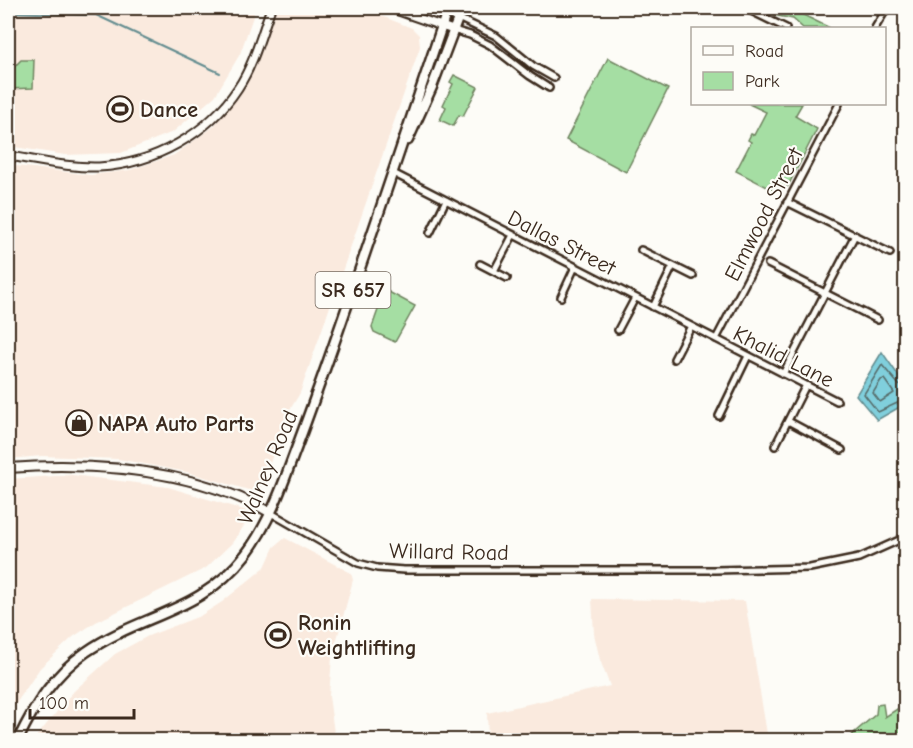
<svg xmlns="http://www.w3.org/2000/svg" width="913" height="748" font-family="'Comic Neue',sans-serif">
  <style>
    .built { fill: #faeade }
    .green { fill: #a5dea3; stroke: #708460; stroke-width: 1.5 }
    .water { fill: #80cfdc; stroke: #648d90; stroke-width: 1.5 }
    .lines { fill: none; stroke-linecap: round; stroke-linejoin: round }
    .shore { stroke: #576c6a; stroke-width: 1.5 }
    .stream { stroke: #648d90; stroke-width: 2 }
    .minor-casing { stroke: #3b2a1e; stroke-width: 10 }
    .tertiary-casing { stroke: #3b2a1e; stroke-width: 11 }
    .secondary-casing { stroke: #3b2a1e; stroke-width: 12 }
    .primary-casing { stroke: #3b2a1e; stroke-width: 13 }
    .minor { stroke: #fdfcf7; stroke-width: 5 }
    .tertiary { stroke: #fdfcf7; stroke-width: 7 }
    .secondary { stroke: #fdfcf7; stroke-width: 8 }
    .primary { stroke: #fdfcf7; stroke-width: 8 }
    .labels { text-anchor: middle; stroke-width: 4.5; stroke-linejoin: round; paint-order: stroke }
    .shield { fill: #fdfcf7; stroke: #75695f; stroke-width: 1.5 }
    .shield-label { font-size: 21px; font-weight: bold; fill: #3b2a1e }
    .poi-label { font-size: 22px; font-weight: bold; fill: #3b2a1e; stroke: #fdfcf7; text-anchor: start }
    .street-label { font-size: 22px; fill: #3b2a1e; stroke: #fdfcf7 }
  </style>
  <rect width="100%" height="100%" fill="#fdfcf7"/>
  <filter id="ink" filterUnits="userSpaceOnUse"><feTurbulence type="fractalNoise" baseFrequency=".0167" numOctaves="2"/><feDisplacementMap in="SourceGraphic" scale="12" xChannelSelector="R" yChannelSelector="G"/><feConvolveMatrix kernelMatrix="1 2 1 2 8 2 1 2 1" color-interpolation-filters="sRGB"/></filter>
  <g filter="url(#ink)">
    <path class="built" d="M8 8H256L240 54 215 96 173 132 121 153 65 155 8 146Z
      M277 8H361L412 28 419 35 420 47 300 393 288 413 261 488 252 491 187 472 118 459 42 456 8 459V165L91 175 130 170 174 155 213 127 238 98 257 63Z
      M72 475 168 487 247 511 248 520 232 543 206 568 96 622 73 637 40 668 15 705 8 722V479Z
      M285 538 351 573 353 580 332 657 329 696 335 740H48L36 737 74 691 115 654 148 636 200 616 222 602 265 567 274 547Z
      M592 599 745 601 768 740H488L487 713 610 686 600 660 594 634Z"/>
    <path class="green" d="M762 8H789L830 28H803L793 19 778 16Z
      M608 58 668 89 626 172 566 140Z
      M21 60H34L33 88 8 89V70H11Z
      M454 75 478 87 463 116 459 115 453 126 440 120 446 107 443 105 453 84 450 82Z
      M749 104H802L795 116 817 129 788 186 781 190H773L736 171 751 142 748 140 751 134 754 135 766 112Z
      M385 290 415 306 395 342 374 332 372 327Z
      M883 704 885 717 905 704V740H848L855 732 876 714 877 705Z"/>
    <path class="water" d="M882 352 905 385V404L877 420 856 395Z"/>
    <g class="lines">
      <path class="shore" d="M884 379 894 393 880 402 873 393 881 380Z
        M906 387 899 385 882 365 864 394 878 412 906 399"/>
      <path class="stream" d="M8 12 96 15 220 73"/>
      <g class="minor-casing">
        <path id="minor" d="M745 8 786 28
          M458 18 496 36 533 66 554 78
          M875 28 887 8
          M453 30 470 35 490 45 530 76 549 88
          M393 173 837 401
          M787 202 890 253
          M430 233 446 200
          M641 250 693 276
          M480 264 507 278
          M768 264 878 320
          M494 271 513 235
          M561 297 575 267
          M653 307 673 266
          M618 330 635 298
          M716 339 839 104
          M674 359 691 326
          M783 374 855 235
          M719 416 748 356
          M788 421 842 450
          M775 446 806 385
          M271 513 358 563 377 568 404 570H715L810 568 859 558 906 537"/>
      </g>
      <g class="tertiary-casing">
        <path id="tertiary" d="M390 8 453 30
          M430 8 458 18
          M8 156C37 160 69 168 99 167 154 164 208 134 238 88 254 64 261 35 271 8"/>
      </g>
      <g class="secondary-casing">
        <path id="secondary" d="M8 468C95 462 193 469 271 513"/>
      </g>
      <g class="primary-casing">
        <path id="primary" d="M408 140 432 87 462 8
          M18 740C34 706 54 674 86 652 142 613 200 614 246 554 268 525 281 490 293 457 304 428 314 400 324 372 367 251 407 129 448 8"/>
      </g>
      <use href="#minor" class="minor"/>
      <use href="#tertiary" class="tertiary"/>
      <use href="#secondary" class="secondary"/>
      <use href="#primary" class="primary"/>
    </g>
  </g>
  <defs>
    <g id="stadium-ring" transform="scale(1.35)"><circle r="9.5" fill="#fdfcf7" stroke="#3b2a1e" stroke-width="1.5"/><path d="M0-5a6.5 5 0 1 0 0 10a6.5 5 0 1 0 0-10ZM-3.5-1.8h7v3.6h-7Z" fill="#3b2a1e"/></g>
    <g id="shop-ring" transform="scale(1.35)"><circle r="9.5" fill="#fdfcf7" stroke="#3b2a1e" stroke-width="1.5"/><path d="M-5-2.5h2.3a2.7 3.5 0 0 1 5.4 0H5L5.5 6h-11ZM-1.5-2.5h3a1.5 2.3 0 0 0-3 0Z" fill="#3b2a1e"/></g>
  </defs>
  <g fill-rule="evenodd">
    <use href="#stadium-ring" x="120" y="109"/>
    <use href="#shop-ring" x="79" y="423"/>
    <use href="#stadium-ring" x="278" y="635"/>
  </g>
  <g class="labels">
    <rect class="shield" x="315.5" y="272" width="75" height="36" rx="4.5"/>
    <g class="shield-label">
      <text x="353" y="297">SR 657</text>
    </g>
    <g class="poi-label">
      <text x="140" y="117">Dance</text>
      <text x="98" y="431">NAPA Auto Parts</text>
      <text x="298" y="630">Ronin<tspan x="298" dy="25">Weightlifting</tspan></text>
    </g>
    <g class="street-label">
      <text transform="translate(763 214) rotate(-63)" y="8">Elmwood Street</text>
      <text transform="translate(562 242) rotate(27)" y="8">Dallas Street</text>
      <text transform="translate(784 356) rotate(27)" y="8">Khalid Lane</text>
      <text transform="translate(267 467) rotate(-67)" y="8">Walney Road</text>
      <text transform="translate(449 551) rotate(1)" y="8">Willard Road</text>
    </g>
  </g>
  <rect width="913" height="748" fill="none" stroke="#fdfcf7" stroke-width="30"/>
  <rect x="15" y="15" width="883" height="718" fill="none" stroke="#3b2a1e" stroke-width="2" filter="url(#ink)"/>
  <rect x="691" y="27" width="195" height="78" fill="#fdfcf7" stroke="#afa8a0" stroke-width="1.5"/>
  <rect x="703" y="46" width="30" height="9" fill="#fdfcf7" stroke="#afa8a0" stroke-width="1.5"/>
  <text x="745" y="57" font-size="18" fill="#3b2a1e">Road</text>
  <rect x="703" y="72" width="30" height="18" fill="#a5dea3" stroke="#afa8a0" stroke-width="1.5"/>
  <text x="745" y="87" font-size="18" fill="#3b2a1e">Park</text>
  <path d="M30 709v9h104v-9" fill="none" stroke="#3b2a1e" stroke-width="3"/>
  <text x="39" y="709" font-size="18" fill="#3b2a1e" stroke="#fdfcf7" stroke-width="4.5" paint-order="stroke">100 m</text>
</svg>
